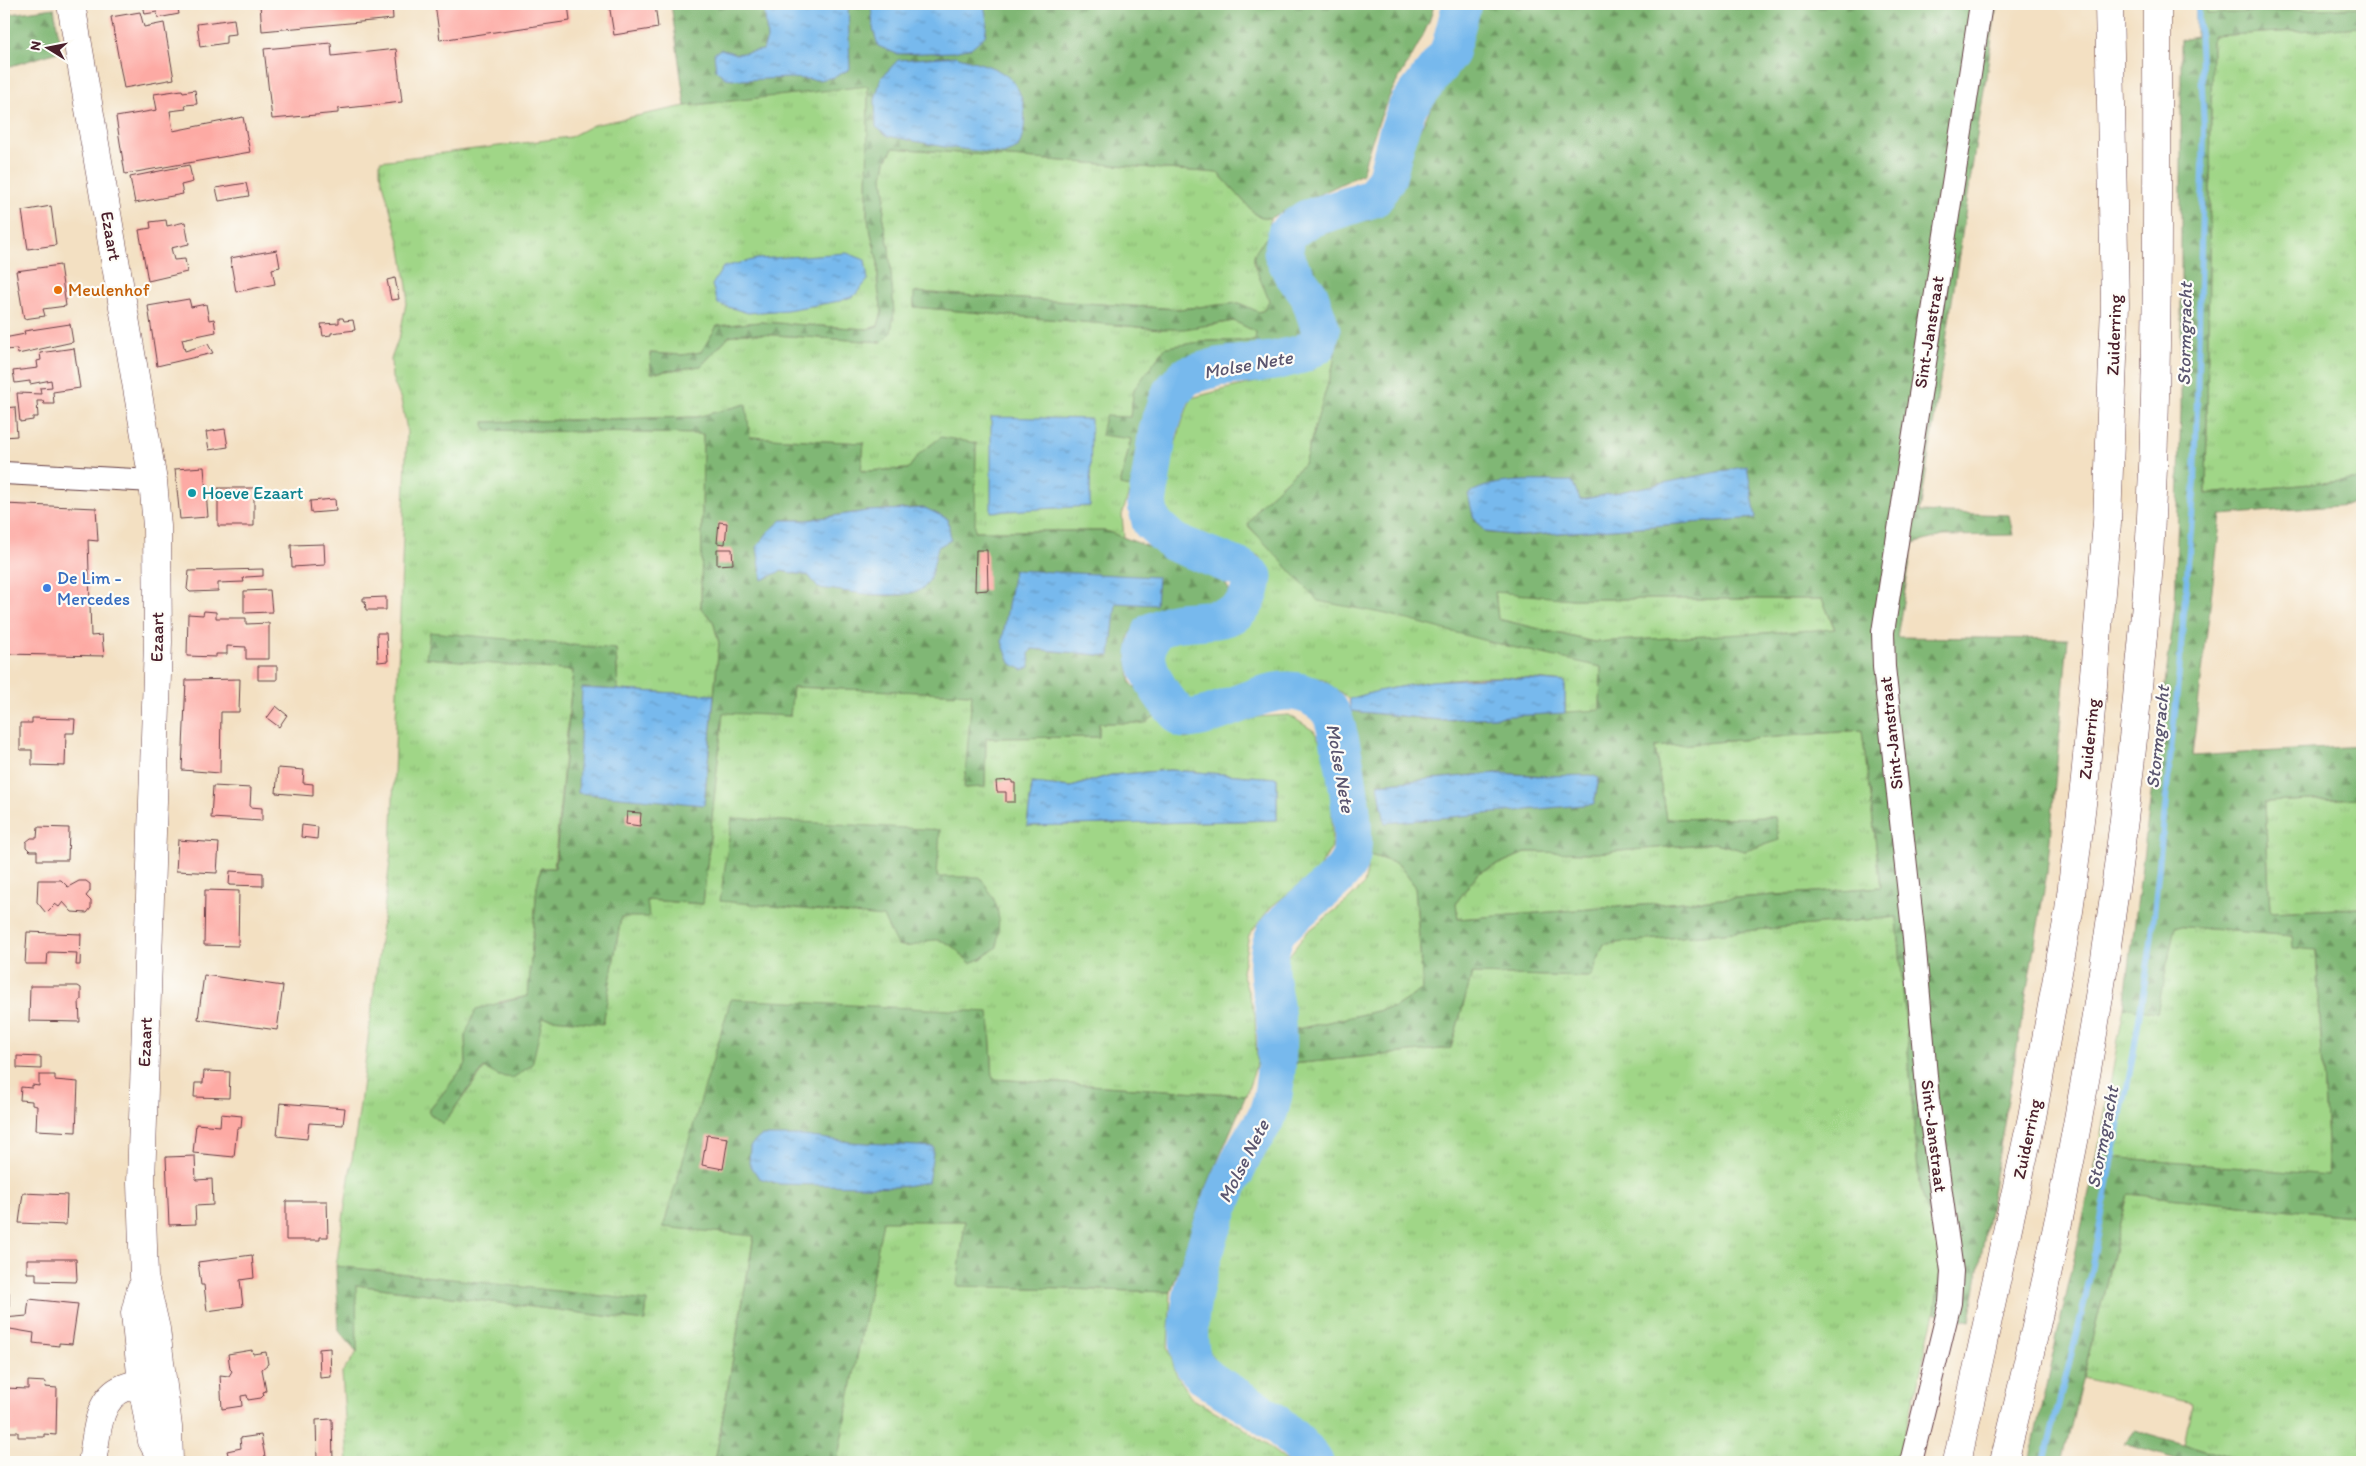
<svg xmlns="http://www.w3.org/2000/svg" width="2366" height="1466" font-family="Itim,sans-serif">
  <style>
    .grass { fill: url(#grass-tufts); stroke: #757a59; fill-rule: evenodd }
    .forest { fill: url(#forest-firs); stroke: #656b50; fill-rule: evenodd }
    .water { fill: url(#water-ripples); stroke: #606c8c }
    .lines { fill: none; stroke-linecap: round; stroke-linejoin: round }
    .stream { stroke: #77b9ed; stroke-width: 6 }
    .river { stroke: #77b9ed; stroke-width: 39 }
    .building { fill: #fdaaa4 }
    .minor-casing { stroke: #633c42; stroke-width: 24 }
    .tertiary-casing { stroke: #633c42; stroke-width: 29 }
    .secondary-casing { stroke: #633c42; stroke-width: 29 }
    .trunk-casing { stroke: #633c42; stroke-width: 29 }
    .minor { stroke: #fff; stroke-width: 22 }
    .tertiary { stroke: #fff; stroke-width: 28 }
    .secondary { stroke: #fff; stroke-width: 28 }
    .trunk { stroke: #fff; stroke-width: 28 }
    .food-dot { fill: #e8710a; stroke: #fdfcf7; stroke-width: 2 }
    .culture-dot { fill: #0f9aa8; stroke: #fdfcf7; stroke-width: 2 }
    .shop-dot { fill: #3f7fe0; stroke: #fdfcf7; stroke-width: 2 }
    .labels { text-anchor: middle; stroke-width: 4.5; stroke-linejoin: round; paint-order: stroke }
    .street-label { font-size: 18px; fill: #4a1f2b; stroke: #fdfcf7 }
    .food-label { font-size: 18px; fill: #c56008; stroke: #fdfcf7; text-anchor: start }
    .culture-label { font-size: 18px; fill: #0d838f; stroke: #fdfcf7; text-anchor: start }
    .shop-label { font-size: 18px; fill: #366cbe; stroke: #fdfcf7; text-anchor: start }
    .water-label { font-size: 19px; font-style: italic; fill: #5a556f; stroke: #fdfcf7 }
  </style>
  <defs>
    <pattern id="grass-tufts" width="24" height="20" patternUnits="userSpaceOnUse" patternTransform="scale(1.25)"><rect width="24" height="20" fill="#a0d687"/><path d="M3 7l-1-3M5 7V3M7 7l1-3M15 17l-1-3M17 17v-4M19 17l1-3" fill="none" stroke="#8bb775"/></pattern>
    <pattern id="forest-firs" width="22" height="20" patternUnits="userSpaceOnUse" patternTransform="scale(1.25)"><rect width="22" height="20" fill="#80b774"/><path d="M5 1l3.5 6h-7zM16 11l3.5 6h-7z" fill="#6b945f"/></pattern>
    <pattern id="water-ripples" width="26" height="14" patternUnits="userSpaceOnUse" patternTransform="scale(1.25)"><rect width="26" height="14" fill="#77b9ed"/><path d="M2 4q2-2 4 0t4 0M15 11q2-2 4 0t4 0" fill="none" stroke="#6496c0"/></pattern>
  </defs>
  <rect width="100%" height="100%" fill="#fdfcf7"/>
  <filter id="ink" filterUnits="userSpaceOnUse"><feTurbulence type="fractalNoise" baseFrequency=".02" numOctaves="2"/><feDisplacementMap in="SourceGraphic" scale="10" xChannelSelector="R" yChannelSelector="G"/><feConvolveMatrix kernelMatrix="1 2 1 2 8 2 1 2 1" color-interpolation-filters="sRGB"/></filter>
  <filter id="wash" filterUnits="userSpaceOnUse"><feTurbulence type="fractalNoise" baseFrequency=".0096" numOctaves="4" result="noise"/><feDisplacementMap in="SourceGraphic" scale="20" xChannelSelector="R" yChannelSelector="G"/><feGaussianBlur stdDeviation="1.12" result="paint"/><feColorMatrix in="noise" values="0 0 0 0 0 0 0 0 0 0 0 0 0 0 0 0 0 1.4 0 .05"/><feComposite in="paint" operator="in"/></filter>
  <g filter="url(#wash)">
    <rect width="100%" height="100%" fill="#f3e0c2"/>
    <path class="grass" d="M2207 4H2362V7L2207 14Z
      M2362 27V479L2206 494 2212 36Z
      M868 85 867 216 878 263V288L882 312 878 326 867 329 760 322 718 326 701 352 682 355 650 353 652 373 701 366 729 336 743 333 882 342 889 247 883 220 885 194 883 177 886 161 893 148 1218 173 1257 216 1270 218 1269 234 1254 255V265L1263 282 1269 301 1264 310 1259 313 1239 303 1178 309 915 292 914 307 1161 329 1211 325 1234 321 1257 332 1255 341H1208L1134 389 1130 417 1131 439 1120 485 1131 487 1122 515 1124 538 1105 531H974L976 443 920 453 908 469 861 471 864 443 749 437 745 405 697 417 484 422 485 430 703 434 701 608 713 621 719 643 714 695 618 690 616 649 426 658 573 670 554 868H541L537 886 528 996 499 1002 465 1036 466 1064 428 1112 443 1124 485 1068 499 1076 543 1018 603 1023 621 917 647 900 703 904 723 712 790 716 793 687 973 694 965 788 985 786 986 738 1099 737V723H1144L1155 716 1185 739 1217 731 1258 717 1289 715 1314 731 1329 758 1332 806V847L1318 870 1271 907 1249 935 1242 972 1255 1014 1257 1063 1246 1095 993 1079 989 1012 664 1227 754 1235 715 1462H348L342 1373 357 1352 355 1285 645 1321 647 1302 336 1266 359 1112 391 853 407 430 401 400 392 378 391 359 400 334 408 293 401 249 380 172V161L570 137 593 125 685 106ZM1170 770 1277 778V820L1027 826 1032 783 1071 787 1111 775Z
      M1336 347 1333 366 1304 464 1260 505 1248 526 1262 540 1601 667 1600 711 1565 713V682C1545 680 1524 678 1504 677 1454 675 1397 686 1349 699L1322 679 1288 672 1201 701 1182 700C1177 691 1161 668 1160 660 1157 630 1215 639 1232 632 1237 630 1242 623 1246 619 1271 597 1274 586 1259 556L1197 537 1171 522C1170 516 1167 510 1166 503 1164 474 1180 425 1191 398L1234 387 1304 372Z
      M1495 591 1572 599H1822L1835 630 1594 642 1498 619Z
      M1862 730 1881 887 1458 919 1456 903 1478 873 1527 852 1596 853 1716 843 1745 851 1778 840 1775 817 1666 819 1655 747Z
      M2362 798V908L2270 912 2265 802Z
      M1370 855 1398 864 1415 886 1423 989 1395 1007 1293 1030 1283 991 1285 961 1306 933 1347 901 1364 885Z
      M1897 917 1919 1184 1942 1255 1935 1313 1898 1462H1335C1322 1447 1308 1431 1292 1419 1272 1404 1228 1379 1214 1360 1188 1323 1230 1213 1250 1176 1256 1165 1265 1156 1270 1144 1282 1119 1286 1091 1292 1064L1451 1048 1472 974 1591 977 1604 944Z
      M2174 926 2292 936 2316 950 2329 1176 2097 1156 2124 1007 2157 1012Z
      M2128 1194 2362 1217V1336L2358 1337 2362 1378V1462H2245L2184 1444 2192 1403 2083 1378Z
      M883 1220 965 1221 958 1286 1171 1292 1168 1346 1176 1374 1193 1399 1241 1426 1288 1462H837Z"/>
    <path class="forest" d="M671 4H1434C1430 29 1407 64 1394 87 1380 115 1370 144 1362 174L1270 218 1257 216 1218 173 893 148 886 161 883 177 885 194 883 220 889 247 894 312 891 333 882 342 743 333 729 336 701 366 651 373 650 353 682 355 701 352 717 326 760 322 867 329 878 326 882 312 878 288V263L867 216 868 86 685 106Z
      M1478 4H1997L1920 512 2009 515 2013 535 1942 536 1913 544 1897 637 2068 639 2047 873 1970 1321 1935 1313 1942 1255 1919 1184 1897 917 1604 944 1591 977 1472 974 1451 1048 1292 1064 1293 1030 1395 1007 1423 989 1415 886 1398 864 1370 855 1351 711 1440 720 1600 710 1601 667 1494 643 1386 614 1318 601 1248 525 1260 505 1304 464 1333 366 1336 347 1331 310 1313 271 1301 258 1302 242 1327 228 1390 205 1399 193 1415 139 1435 100 1463 54ZM1747 467 1755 518 1521 536 1486 532 1580 500ZM1495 592 1572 599H1822L1835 629 1594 642 1498 619ZM1862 730 1881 887 1458 919 1456 903 1478 873 1527 852 1596 853 1716 843 1745 851 1779 840 1775 817 1666 819 1655 747ZM1497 773 1599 779 1594 804 1378 784Z
      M2196 4H2207V14L2362 7V27L2212 36 2206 494 2362 479V504L2221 515 2192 756 2362 746V798L2265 802 2270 912 2362 908V1217L2128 1194 2062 1462H2029L2097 1156 2329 1175 2316 950 2293 948 2292 936 2175 926 2157 1013 2124 1007 2175 606 2181 409V40L2196 37Z
      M54 8 61 51 4 68V15Z
      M1269 234 1283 270 1301 308 1305 340 1297 348C1256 350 1178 346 1155 387 1140 413 1137 456 1131 487L1120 485 1131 439 1101 435 1105 416 1130 417 1134 389 1166 347 1208 341H1255L1256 332 1234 321 1184 329H1161L914 307V292L1178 309 1239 303 1259 312 1264 310 1269 301C1266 290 1250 263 1255 253 1258 247 1265 240 1269 234Z
      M746 404 750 437 864 443 861 471 908 469 920 453 941 437 976 443 975 531H1106L1190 562 1224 581 1232 595 1220 606 1162 614 1139 625 1129 636 1127 657 1131 683 1145 697 1155 716 1145 723H1099V737L986 738 985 787 964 788 972 694 793 687 790 716 723 713 703 904 647 900 649 917H621L603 1024 543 1018 532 1065 513 1078 499 1076 484 1068 443 1124 428 1112 466 1064 465 1036 476 1009 528 996 537 886 541 868H555L573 671 426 658 430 632 616 649 618 690 583 688 704 805 719 643 713 621 701 608 703 434 485 430 484 422 697 417ZM925 508 938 547 933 561 900 594 887 596 853 591 809 576 781 571 782 520H807L867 511ZM1014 570 1109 656 1032 649 1029 654Z
      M732 818 940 830 937 877H980C1001 906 1000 913 997 947L981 959 970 963C960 954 949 939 934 940 918 941 916 950 897 945L883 917 720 901Z
      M731 999 989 1012 993 1079 1246 1095 1201 1200 1171 1292 957 1286 965 1221H883L837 1462H715L754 1236 663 1227Z
      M336 1266 647 1301 645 1321 356 1285 357 1352 339 1331Z
      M2135 1430 2245 1462H2185L2125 1444Z"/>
    <path class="water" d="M764 4H848L850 69 835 77 819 80 790 78 741 80 725 78 716 70 714 53 721 49 736 54 763 50 767 39Z
      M871 4H984L987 22 985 36 971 48 953 52 897 54 878 46 873 28Z
      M956 56C970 61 988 64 1001 72 1027 87 1030 123 1018 148L1003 154 945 147 888 136 876 127 875 100 881 78 898 60Z
      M847 253 865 260 868 280 854 296 840 301 787 310 748 313 718 304 712 285 723 267 757 259Z
      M991 417 1091 419 1090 506 991 512Z
      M1747 466 1756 518 1521 536 1486 532 1473 516 1468 494C1498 476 1539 482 1572 481L1580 500Z
      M925 508 948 519 951 540 938 547C935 557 932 577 927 584 913 605 841 590 818 588L809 576 781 571 762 580 757 547 768 532 782 520H807L867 511Z
      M1014 570 1158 577 1156 605 1116 603 1110 656 1032 649 1029 654 1030 667 1023 670 1010 663 1002 642Z
      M1502 677 1565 682V713L1440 720 1351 711 1349 699 1378 691 1431 681Z
      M582 688 714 695 704 805 578 793Z
      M1170 770 1277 778V820L1027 826 1032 783 1071 787 1111 775Z
      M1497 773 1545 776 1591 775 1599 778 1594 804 1385 823 1378 784Z
      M761 1136H804L850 1142 934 1147 928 1182 899 1187 780 1184 759 1178 749 1163 750 1146Z"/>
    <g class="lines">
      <path class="stream" d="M2044 1462 2086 1296 2133 1056 2151 943 2178 683 2195 481 2204 129 2198 4"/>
      <path class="river" d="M1314 1462C1300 1443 1281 1427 1262 1413 1248 1402 1198 1378 1193 1362 1175 1312 1219 1203 1242 1157 1249 1141 1262 1128 1268 1113 1278 1086 1278 1039 1275 1011 1271 985 1263 960 1275 935 1277 929 1284 925 1288 920 1305 902 1341 881 1350 859 1359 837 1342 736 1331 713 1328 708 1322 702 1316 699 1275 673 1226 719 1184 719 1166 703 1149 680 1146 655 1146 648 1150 638 1152 632 1159 629 1166 625 1173 623 1210 617 1247 629 1253 577L1242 569 1173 542 1151 522 1147 504 1158 430 1171 393 1186 376 1218 367 1273 361 1302 354 1317 345 1321 330 1309 295 1292 272 1283 253 1287 233 1307 219 1374 198 1387 177 1397 136 1408 106 1449 53 1462 4"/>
    </g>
    <g id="blocks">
      <path class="building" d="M4 4H18V5L4 9Z
        M143 4H177L179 14 158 18 157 12 145 14Z
        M260 4H392L393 19 262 31Z
        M435 4H568L570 21 440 40Z
        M609 4H655L658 28 614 35Z
        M140 12 144 27 164 23 174 79 124 88 111 17Z
        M234 19 236 34 226 35V43L200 47 197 24Z
        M331 43 332 56 396 49 402 102 338 109V113L272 119 264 49Z
        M182 90 183 92 195 90 197 104 185 105 186 109 170 111 173 131 243 117 250 152 125 174 116 117 157 110 154 94Z
        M189 165 193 182 181 185 183 194 135 203 130 177Z
        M246 183 249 196 219 201 216 188Z
        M51 206 56 245 28 249 22 211Z
        M166 220 167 226 185 222 189 244 171 248 174 260 185 259 187 272 148 281 139 230 151 228 150 222Z
        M277 250 280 267 272 269 275 284 236 292 230 258Z
        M60 265 66 306 43 309 45 316 24 319 16 271Z
        M395 278 399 299 391 300 387 280Z
        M189 299 191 307 206 304 209 320 214 319 216 332 182 339 185 351 208 344 213 353 157 366 148 306Z
        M339 318H343L344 321 353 320 355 330 331 333V335L323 336 321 324 339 323Z
        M70 324 73 342 18 354 17 349 4 350V338L25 334 24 331Z
        M74 348 80 388 53 392 54 404H44L43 401H37L38 417H33V420L20 422 17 393 41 394 40 388 52 387 51 380 30 384V381L15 383 13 371 38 368 37 361 41 360 40 353Z
        M4 382H9V392H4Z
        M15 407 17 436 4 437V408Z
        M225 429 228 447 209 450 206 432Z
        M204 467 208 517 180 519 175 469Z
        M218 488H254V526H218Z
        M335 499 336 511 311 513 310 501Z
        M4 504 96 508 98 541 88 540 91 636 102 635 104 656 4 654Z
        M719 522 727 523 725 544 717 543Z
        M324 544 325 565 292 567 291 545Z
        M717 549H732L733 564 717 565Z
        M976 550H987L988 590 975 591Z
        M263 569V576L246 577 243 578 244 582 218 583V591L190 592 187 589 189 571Z
        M270 590 272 612 244 613V591Z
        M386 597V610H366L365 601H363V598Z
        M204 611 216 612V618H246V624L269 623V659H246V647L227 646V654H216V657L187 656 188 614 203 615Z
        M377 633H386L388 661 378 662Z
        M258 666H277V680H258Z
        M240 679 239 712H221L220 773 182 770 186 680Z
        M276 706 287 715 279 727 267 718Z
        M32 718 75 719 74 733H66L65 766 32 765V750H20V723H32Z
        M278 768 304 770 303 783 313 784V796L276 793Z
        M1012 780V783H1015V802H1006V792H997L996 781Z
        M213 786 251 788 250 807 262 808V821L211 818Z
        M627 812 641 813 640 826 626 824Z
        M302 825 318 827 317 839 301 837Z
        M38 827 69 828 68 860H37V851H30L26 847V842L31 838H37Z
        M178 840 219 843 217 873 176 871Z
        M230 871 263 873V886L229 885Z
        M38 880H61L68 887 79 881H86L90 884V891L86 896 91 901V908L87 913 72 912 63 902 59 907 55 904 46 913 37 902Z
        M205 890 239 891 238 946 204 945Z
        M27 932 81 934 80 965H76L77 953 48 952 47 964H25Z
        M204 975 283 986 277 1030 198 1019Z
        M30 986H78L81 988V1000L79 1001 80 1022 29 1021Z
        M17 1056 41 1057V1069L17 1068Z
        M204 1071 230 1072 229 1098 194 1097 195 1083H203Z
        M39 1075H55V1080L78 1082 76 1132 36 1130 37 1106 32 1105V1101L20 1100 21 1087 32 1088V1085L39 1086Z
        M280 1103 345 1108 343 1125 309 1123 307 1139 277 1136Z
        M221 1114 242 1116 241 1128H237L234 1157 193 1153 196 1124 220 1126Z
        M707 1135 728 1138 723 1169 702 1165Z
        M195 1156 196 1180 212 1179 213 1205 195 1206 196 1224 169 1225 166 1157Z
        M23 1193 67 1195 66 1225 19 1223Z
        M286 1201H327L328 1237H320V1240H286Z
        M252 1255 254 1278 240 1280 243 1306 207 1311 204 1285H201L198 1262Z
        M27 1259H76L77 1279 76 1282 36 1281V1273H27Z
        M9 1292V1307H4V1293Z
        M29 1299 78 1304 72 1344 59 1343V1346L33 1343 34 1333 4 1328V1318L27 1316Z
        M330 1348 331 1377 320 1378 319 1349Z
        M252 1350 253 1354 266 1352 268 1364 262 1369 266 1391 263 1392 264 1395 261 1398 248 1400 247 1395 241 1396 242 1406 222 1409 220 1375 229 1376 232 1371 230 1369 228 1354Z
        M28 1381 46 1382 45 1387 57 1388 56 1435 44 1434V1437H18V1432H4V1388L28 1389Z
        M332 1419 333 1461H317L316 1420Z
        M261 1435 266 1462H230L227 1451 241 1448 240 1438Z"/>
    </g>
  </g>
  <g filter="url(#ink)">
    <use href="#blocks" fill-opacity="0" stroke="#633c42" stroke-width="1"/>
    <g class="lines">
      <g class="minor-casing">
        <path id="minor" d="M4 473 153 481
          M1911 1462 1950 1303 1952 1271 1928 1099 1914 939 1884 667 1883 632 1981 4"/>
      </g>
      <g class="tertiary-casing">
        <path id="tertiary" d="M92 1462C97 1437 96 1399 124 1388 135 1383 150 1383 162 1381"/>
      </g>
      <g class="secondary-casing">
        <path id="secondary" d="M71 4 153 481 157 526 158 642 141 1183 144 1277 156 1329 168 1427 169 1462
          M141 1289 135 1313 142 1384 152 1441 160 1456"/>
      </g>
      <g class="trunk-casing">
        <path id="trunk" d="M1957 1462 2032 1117 2069 911 2085 779 2107 523 2115 304 2109 4
          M2004 1462C2066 1211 2113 956 2137 698 2141 652 2147 605 2149 558 2159 373 2157 189 2157 4"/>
      </g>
      <use href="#minor" class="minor"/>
      <use href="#tertiary" class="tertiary"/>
      <use href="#secondary" class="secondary"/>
      <use href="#trunk" class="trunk"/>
    </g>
  </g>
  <circle class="food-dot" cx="58" cy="290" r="5"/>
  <circle class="culture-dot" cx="192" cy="493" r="5"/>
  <circle class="shop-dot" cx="47" cy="588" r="5"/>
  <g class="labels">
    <g class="street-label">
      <text transform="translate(111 236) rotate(80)" y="6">Ezaart</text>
      <text transform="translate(1929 332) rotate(-81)" y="6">Sint-Janstraat</text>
      <text transform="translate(2114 335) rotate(-88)" y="6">Zuiderring</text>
      <text transform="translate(157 637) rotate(-89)" y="6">Ezaart</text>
      <text transform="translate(1891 733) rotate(-96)" y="6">Sint-Janstraat</text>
      <text transform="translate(2089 739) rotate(-84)" y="6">Zuiderring</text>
      <text transform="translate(145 1042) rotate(-88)" y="6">Ezaart</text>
      <text transform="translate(1934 1136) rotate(83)" y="6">Sint-Janstraat</text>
      <text transform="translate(2027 1139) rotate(-78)" y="6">Zuiderring</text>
    </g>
    <g class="food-label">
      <text x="68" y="296">Meulenhof</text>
    </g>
    <g class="culture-label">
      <text x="202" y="499">Hoeve Ezaart</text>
    </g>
    <g class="shop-label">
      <text x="57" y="584">De Lim -<tspan x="57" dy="21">Mercedes</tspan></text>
    </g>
    <g class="water-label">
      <text transform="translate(2184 334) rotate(-89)" y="7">Stormgracht</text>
      <text transform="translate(1248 364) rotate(-10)" y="7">Molse Nete</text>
      <text transform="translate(2157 737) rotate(-84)" y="7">Stormgracht</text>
      <text transform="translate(1341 768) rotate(80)" y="7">Molse Nete</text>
      <text transform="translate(2102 1137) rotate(-79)" y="7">Stormgracht</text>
      <text transform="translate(1243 1161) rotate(-63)" y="7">Molse Nete</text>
    </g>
  </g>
  <rect width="2366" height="1466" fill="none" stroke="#fdfcf7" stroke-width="20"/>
  <g transform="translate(48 48) rotate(280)" stroke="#fdfcf7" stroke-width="4" paint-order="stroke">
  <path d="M0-4L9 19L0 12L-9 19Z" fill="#4a1f2b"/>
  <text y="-8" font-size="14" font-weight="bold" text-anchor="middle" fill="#4a1f2b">N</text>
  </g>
</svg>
